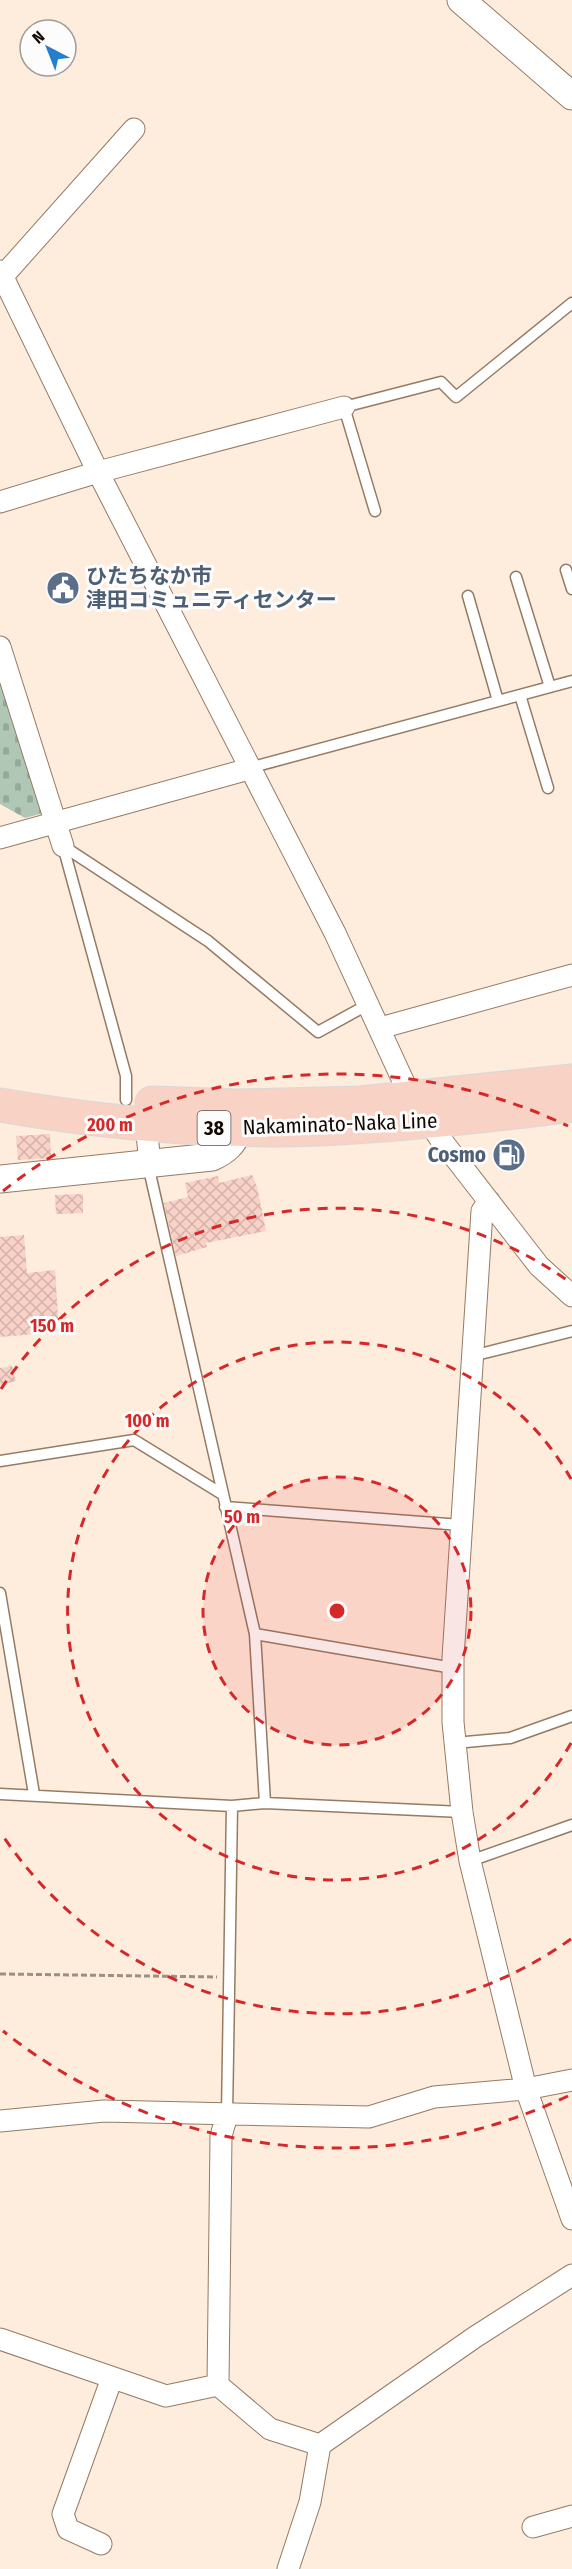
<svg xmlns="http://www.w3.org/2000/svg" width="572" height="2569" font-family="'Fira Sans Condensed','Noto Sans JP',sans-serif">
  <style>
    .cemetery { fill: url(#cemetery-stones) }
    .building { fill: url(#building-cross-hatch) }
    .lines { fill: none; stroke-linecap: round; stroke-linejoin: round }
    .service-casing { stroke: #957b64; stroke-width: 13 }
    .minor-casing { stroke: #957b64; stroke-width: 23 }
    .tertiary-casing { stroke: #957b64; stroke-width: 29 }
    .primary-casing { stroke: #d9d8d7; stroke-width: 35 }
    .path { stroke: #9e8f84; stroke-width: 3; stroke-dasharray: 6 3; stroke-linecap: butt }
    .service { stroke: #fff; stroke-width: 10 }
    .minor { stroke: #fff; stroke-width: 21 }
    .tertiary { stroke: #fff; stroke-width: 27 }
    .primary { stroke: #f8d2c4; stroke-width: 33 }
    .ring { fill: none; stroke: #d62828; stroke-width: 3; stroke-dasharray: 10 8 }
    .labels { text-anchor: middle; stroke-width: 6; stroke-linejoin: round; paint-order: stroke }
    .shield { fill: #fcfcfc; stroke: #58524e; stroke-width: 1.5 }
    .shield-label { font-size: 20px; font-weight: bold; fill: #120903 }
    .service-label { font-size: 21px; font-weight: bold; fill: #4e5e75; stroke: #fcfcfc; text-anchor: start }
    .street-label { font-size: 21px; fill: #120903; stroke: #fcfcfc }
    .centre { fill: #d62828; stroke: #fcfcfc; stroke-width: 3 }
    .ring-label { font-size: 18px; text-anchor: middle; font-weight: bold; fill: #d62828; stroke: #fcfcfc; stroke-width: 6; stroke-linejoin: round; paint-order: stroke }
  </style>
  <defs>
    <pattern id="cemetery-stones" width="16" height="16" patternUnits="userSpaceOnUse" patternTransform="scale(1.5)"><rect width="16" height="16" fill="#b0c7b6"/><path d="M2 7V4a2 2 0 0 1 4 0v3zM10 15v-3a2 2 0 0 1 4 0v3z" fill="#96aa9b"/></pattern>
    <pattern id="building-cross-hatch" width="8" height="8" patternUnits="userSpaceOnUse" patternTransform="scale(1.5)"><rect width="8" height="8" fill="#f8d1c7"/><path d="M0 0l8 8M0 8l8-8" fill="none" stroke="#d4b2a9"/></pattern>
  </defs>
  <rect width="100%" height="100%" fill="#feecdd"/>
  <path class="cemetery" d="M0 669 47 812 25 818 0 804Z"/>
  <path class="building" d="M50 1134 51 1158 18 1160 16 1136Z
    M252 1175 257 1187 266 1231 206 1243 207 1247 176 1256 164 1203 188 1197 185 1183 218 1176 219 1183Z
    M83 1194V1213L56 1214 55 1195Z
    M24 1235 27 1273 55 1270 59 1332 0 1337V1237Z
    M12 1366 16 1381 0 1385V1368Z"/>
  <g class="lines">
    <g class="service-casing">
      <path id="service" d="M375 511 344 407 441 382 456 397 572 303
        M566 570 572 589
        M516 577 550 687
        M468 596 498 701
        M520 695 548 788
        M249 768 572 681
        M63 846 208 941 318 1032 369 1004
        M63 846 126 1076V1100
        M150 1165 151 1178 255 1634 265 1803
        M472 1356 572 1331
        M0 1461 134 1440 222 1494
        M225 1507 461 1525
        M0 1593 34 1794
        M255 1634 453 1668
        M455 1743 510 1738 572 1716
        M0 1794 232 1806 265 1803 462 1812
        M470 1861 572 1825
        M227 2115 232 1806"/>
    </g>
    <g class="minor-casing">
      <path id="minor" d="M0 271 98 472 335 933 405 1085 439 1137 539 1266 572 1296
        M3 276 134 129
        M0 502 98 472 344 407
        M0 647 63 846
        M0 838 249 769
        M380 1028 572 975
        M146 1124 150 1164
        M489 1201 482 1211 453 1658V1722L462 1812 470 1861 526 2089 572 2219
        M227 2115 221 2136 218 2385 270 2429 320 2445
        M0 2121 104 2111 369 2117 434 2097 526 2089 572 2080
        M0 2339 166 2396 218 2385
        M533 2527 572 2516
        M101 2544 68 2529 63 2514 112 2378
        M288 2569 310 2502 320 2445 475 2337 572 2275"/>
    </g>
    <g class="tertiary-casing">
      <path id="tertiary" d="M461 0 572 96
        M0 1179 212 1157C227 1150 233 1144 239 1129"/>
    </g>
    <g class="primary-casing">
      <path id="primary" d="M152 1103 239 1106 361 1103 572 1081
        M0 1105C104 1123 212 1133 318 1129 403 1125 487 1116 572 1105"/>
    </g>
    <path class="path" d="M0 1974 217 1977"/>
    <use href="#service" class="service"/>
    <use href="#minor" class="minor"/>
    <use href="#tertiary" class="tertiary"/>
    <use href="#primary" class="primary"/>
  </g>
  <circle cx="337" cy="1611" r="134" fill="#d62828" fill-opacity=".12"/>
  <g class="ring">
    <circle cx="337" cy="1611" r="134"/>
    <path d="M571 1743A269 269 0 1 1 571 1479"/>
    <path d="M571 1939A403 403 0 0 1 1 1833M1 1389A403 403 0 0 1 571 1283"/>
    <path d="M568 2096A537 537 0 0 1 3 2031M3 1191A537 537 0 0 1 568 1126"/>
  </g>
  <defs>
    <g id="civic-disc" transform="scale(1.725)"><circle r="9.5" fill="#5c6f8a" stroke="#fcfcfc"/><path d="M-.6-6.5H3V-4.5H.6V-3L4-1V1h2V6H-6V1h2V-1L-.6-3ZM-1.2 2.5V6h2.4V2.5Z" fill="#fff"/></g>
    <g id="fuel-disc" transform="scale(1.725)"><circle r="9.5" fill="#5c6f8a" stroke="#fcfcfc"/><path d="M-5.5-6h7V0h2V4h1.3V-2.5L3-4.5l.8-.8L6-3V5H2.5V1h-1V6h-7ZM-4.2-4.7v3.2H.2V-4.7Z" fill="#fff"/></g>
  </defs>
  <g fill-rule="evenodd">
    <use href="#civic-disc" x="63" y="588"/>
    <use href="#fuel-disc" x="509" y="1155"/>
  </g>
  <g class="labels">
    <rect class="shield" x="197.5" y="1111" width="33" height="34" rx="4.5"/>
    <g class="shield-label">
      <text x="214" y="1135">38</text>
    </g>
    <g class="service-label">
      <text x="86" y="583">ひたちなか市<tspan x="86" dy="24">津田コミュニティセンター</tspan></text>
      <text x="486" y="1162" text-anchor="end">Cosmo</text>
    </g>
    <g class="street-label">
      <text transform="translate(340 1124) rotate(-2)" y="7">Nakaminato-Naka Line</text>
    </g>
  </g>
  <circle cx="337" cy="1611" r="9" class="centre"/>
  <g class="ring-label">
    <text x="110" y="1131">200 m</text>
    <text x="52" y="1332">150 m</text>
    <text x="147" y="1427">100 m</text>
    <text x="242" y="1523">50 m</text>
  </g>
  <g transform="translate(48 48) rotate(318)"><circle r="28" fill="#fcfcfc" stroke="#9e9b98" stroke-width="1.5"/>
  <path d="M0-4.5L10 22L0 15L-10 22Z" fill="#257fcc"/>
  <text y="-9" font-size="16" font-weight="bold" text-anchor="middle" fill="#120903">N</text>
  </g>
</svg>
